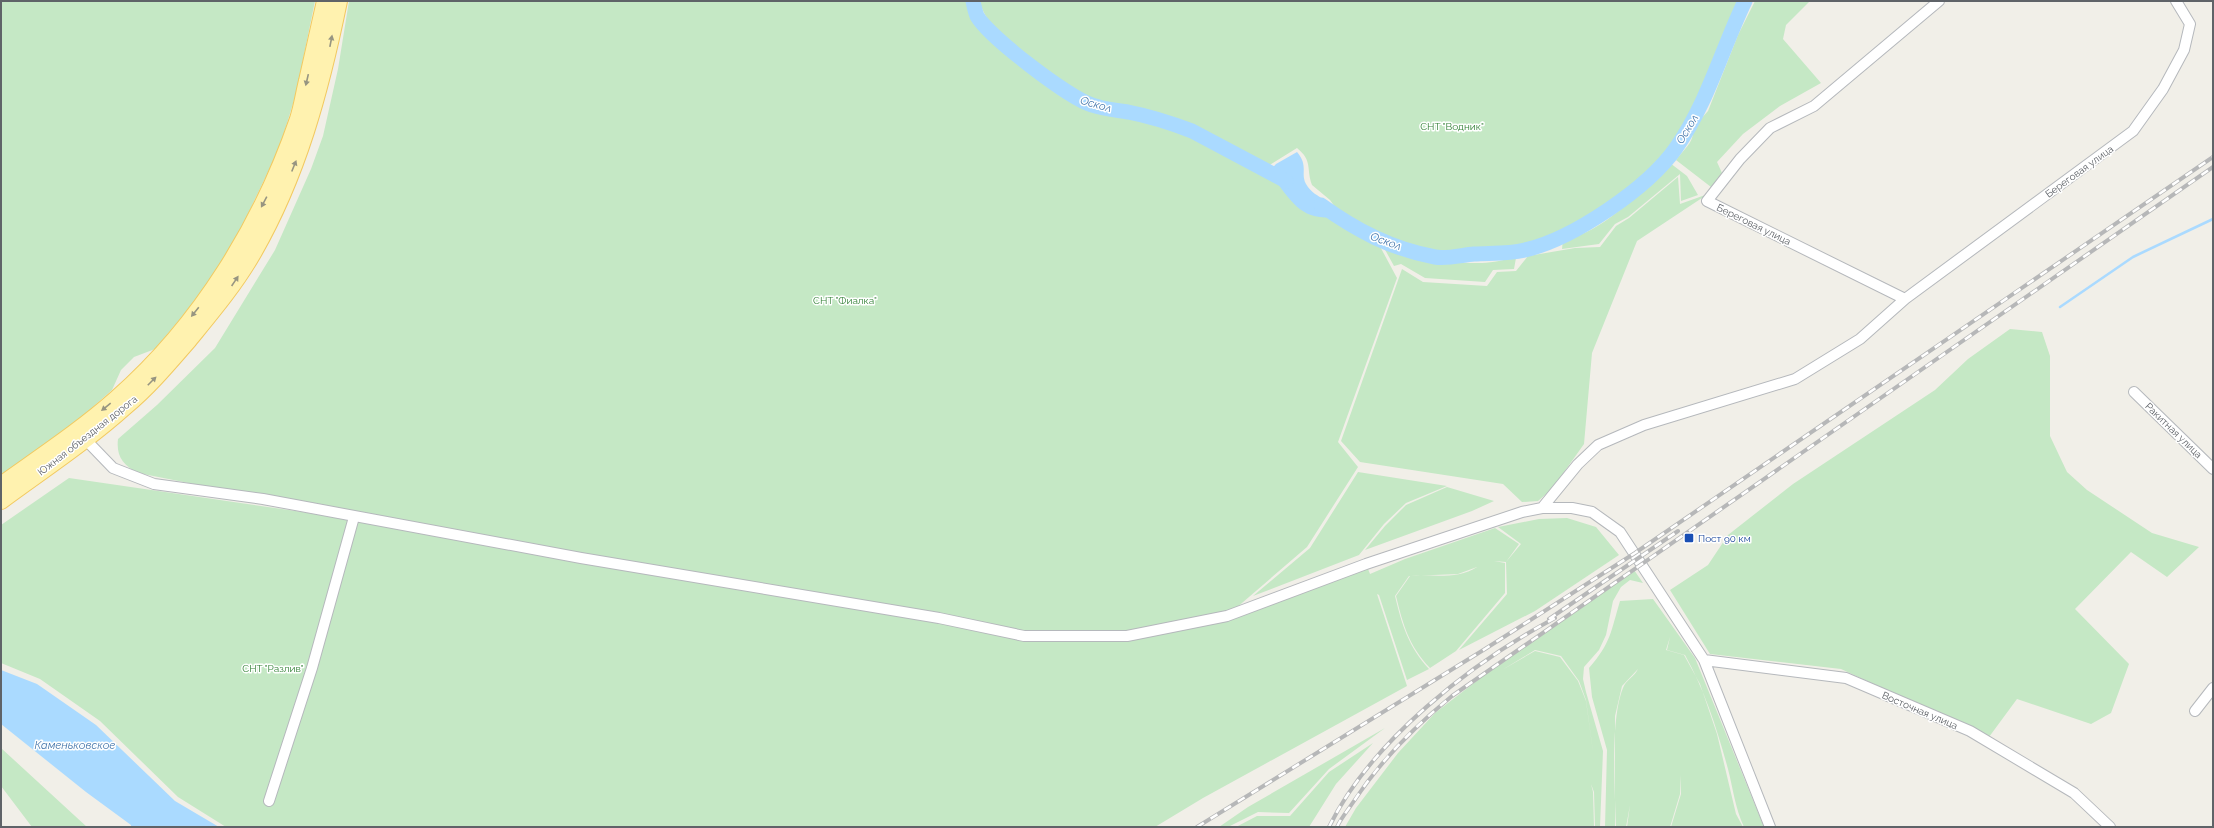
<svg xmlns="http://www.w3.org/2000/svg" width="2214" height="828" font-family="Raleway,sans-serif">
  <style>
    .green { fill: #c5e8c5; fill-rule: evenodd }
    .water { fill: #aadaff }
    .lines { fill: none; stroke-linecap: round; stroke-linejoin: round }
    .stream { stroke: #aadaff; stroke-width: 2.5 }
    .river { stroke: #aadaff; stroke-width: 15 }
    .minor-casing { stroke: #b5b8bc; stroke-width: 12 }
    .primary-casing { stroke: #f2c960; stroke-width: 18 }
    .minor { stroke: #fff; stroke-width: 10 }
    .primary { stroke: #fff2af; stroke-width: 16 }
    .rail-casing { stroke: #b6b7b8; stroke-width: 4 }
    .rail { stroke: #fff; stroke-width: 2.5; stroke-dasharray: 8; stroke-linecap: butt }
    .oneway { fill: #979581 }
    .transit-dot { fill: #1a4fb4; stroke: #fff; stroke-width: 1.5 }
    .labels { text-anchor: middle; stroke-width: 3; stroke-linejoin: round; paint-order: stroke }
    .park-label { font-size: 10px; fill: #348238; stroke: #fff }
    .street-label { font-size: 10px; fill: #5f6368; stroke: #fff }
    .transit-label { font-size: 10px; fill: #164399; stroke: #fff; text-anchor: start }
    .water-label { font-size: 11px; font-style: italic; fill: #4174aa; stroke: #fff }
  </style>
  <rect width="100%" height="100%" fill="#f1efe8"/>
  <path class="green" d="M1 1H315L296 94 279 149 233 245 199 296 155 349 134 357 121 370 112 390 67 430 1 477Z
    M349 1H973L977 16 987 27 1015 53 1078 100 1093 106 1130 112 1175 124 1274 174 1376 239 1397 278 1338 442 1358 467 1307 547 1228 615 1366 564 1370 574 1405 559 1495 528 1519 544 1506 562 1494 561 1505 563V593L1456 651 1430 668C1409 646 1403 625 1396 596L1410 576C1433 574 1458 580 1477 567L1458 574 1409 576 1395 596C1402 625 1408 646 1429 669L1407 680 1379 595 1377 594 1407 686 1203 798 1155 827H226L178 797 100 721 40 679 1 663V525L69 478 426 530 138 473C123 465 116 456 118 439L157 405 215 348 275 250 311 169 323 136 338 69Z
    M979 1H1741L1729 26 1704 92 1663 159 1647 175 1595 215 1540 241 1526 247 1437 253 1369 232 1340 214 1330 200 1312 185C1306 169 1313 161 1297 148L1268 166C1239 151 1210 133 1179 121 1152 111 1123 109 1096 102 1073 97 1006 42 990 22 985 16 982 9 979 1Z
    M1755 1H1810L1786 25 1783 39 1821 83 1780 106 1743 134 1717 162 1722 173 1711 187 1676 160C1684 149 1695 142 1693 128L1708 111 1738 35Z
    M1670 163 1687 176 1698 195 1681 201 1680 174 1628 217 1615 224 1599 244 1562 249 1563 239C1596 235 1626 205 1650 183 1657 177 1665 171 1670 163Z
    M1678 177 1680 204 1708 194 1637 241 1592 353 1584 444 1552 489 1538 501 1522 502 1503 484 1360 462 1341 441 1402 269 1423 282 1487 286 1497 272 1516 271 1528 256 1575 248 1600 247 1616 226 1629 218Z
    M1383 246C1415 256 1449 264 1482 263 1493 263 1505 259 1516 258L1514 269 1493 270 1485 282 1425 278 1401 264 1394 266Z
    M2010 329 2042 332 2050 356V436L2067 472 2087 490 2152 533 2199 547 2167 577 2131 552 2075 609 2129 664 2111 713 2091 724 2017 699 1989 737 1841 669 1710 654 1670 590 1708 565 1728 535 1793 484 1935 390 1968 359Z
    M1358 472 1447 486 1406 503 1384 524 1359 555 1253 596 1310 548Z
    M1447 487 1494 501 1472 511 1365 550 1385 526 1406 505Z
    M1567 518 1596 527 1619 555 1535 611 1459 650 1507 594 1506 562 1521 544 1498 527 1539 519Z
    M1634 570 1643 583 1630 580 1621 587 1613 601 1606 635 1599 650 1584 667 1583 679 1586 692 1603 751 1600 827H1595L1594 792 1591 784 1593 792 1594 827H1345L1356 808 1398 753 1435 713 1496 666ZM1535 650 1561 656 1579 681 1586 700 1594 759 1586 701 1578 681 1560 657 1535 651 1502 670Z
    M1653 599 1695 658 1764 827H1744C1735 808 1733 788 1728 769 1717 729 1705 691 1685 655L1667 650 1670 637 1666 650 1684 655 1700 684 1717 734 1736 814 1743 827H1671L1681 794 1680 775V794L1670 827H1627L1630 805 1626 827H1616C1615 790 1610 720 1623 688 1625 681 1635 676 1638 669L1622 686 1615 716V827H1605L1607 750 1592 697 1589 668C1611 643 1611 631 1620 601Z
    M1385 728 1329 769 1289 813 1258 812 1228 827H1219L1248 807Z
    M1373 743 1336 784 1309 827H1236L1257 816H1290L1329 772Z
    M1 748 87 827H32L1 786Z"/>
  <path class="water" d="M1297 152C1309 166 1300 173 1306 184 1311 193 1318 195 1325 201 1329 205 1333 211 1337 216 1300 224 1288 196 1269 172L1276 164Z
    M1 670 37 684 96 725 175 801 219 827H131V825L86 792 1 724Z"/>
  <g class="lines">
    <path class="stream" d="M2060 307 2133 257 2213 219"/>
    <path class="river" d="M973 1C974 6 975 11 977 16 989 37 1069 98 1092 105 1103 109 1116 110 1128 112 1149 116 1171 123 1192 131L1286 181
      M1321 205C1356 230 1391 249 1435 257 1447 259 1462 255 1474 254 1491 253 1509 254 1525 250 1573 239 1648 188 1676 148 1708 102 1721 51 1745 1"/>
    <g class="minor-casing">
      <path id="minor" d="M1905 299 1707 201 1740 159 1770 128 1814 106 1939 1
        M2134 392 2213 469
        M85 439 113 468 154 484 263 499 581 558 939 618 1024 636H1127L1227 616 1366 564 1522 512 1542 508H1572L1592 512 1620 532 1704 660 1770 827
        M1542 508 1578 464 1598 445 1644 425 1795 379 1860 339 1905 299 2133 131 2163 89 2184 50 2190 24 2176 1
        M1704 660 1846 678 1970 731 2074 793 2110 827
        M2195 711 2213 688
        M269 801 312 668 354 517"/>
    </g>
    <g class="primary-casing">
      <path id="primary" d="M1 485C40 457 81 430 117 398 201 324 262 224 298 119 302 107 304 93 307 81 313 54 319 28 325 1
        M1 501C43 470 87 441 126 406 149 387 169 363 189 340 211 313 234 286 252 255 298 176 321 89 339 1"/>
    </g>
    <use href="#minor" class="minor"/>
    <use href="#primary" class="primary"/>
    <g class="rail-casing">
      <path id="rail" d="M1549 619 1678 531
        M1197 827 1485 649 1635 553 2213 157
        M1329 827C1371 741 1471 663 1555 618
        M1337 827C1341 818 1348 810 1354 801 1381 760 1414 727 1452 696L2213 167"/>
    </g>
    <use href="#rail" class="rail"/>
  </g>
  <defs><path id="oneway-solid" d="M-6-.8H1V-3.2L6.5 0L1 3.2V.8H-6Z"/></defs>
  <g class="oneway">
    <use href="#oneway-solid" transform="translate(331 41) rotate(-79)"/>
    <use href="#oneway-solid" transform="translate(307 80) rotate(103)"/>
    <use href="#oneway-solid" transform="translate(294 166) rotate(-68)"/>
    <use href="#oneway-solid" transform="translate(264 202) rotate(118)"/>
    <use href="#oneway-solid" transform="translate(235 281) rotate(-56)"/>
    <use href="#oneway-solid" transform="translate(195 312) rotate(129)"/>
    <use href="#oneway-solid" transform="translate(152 381) rotate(-45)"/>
    <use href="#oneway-solid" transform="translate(106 407) rotate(141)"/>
  </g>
  <rect class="transit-dot" x="1684" y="533" width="10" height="10" rx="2"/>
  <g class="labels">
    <g class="park-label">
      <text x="1452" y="130">СНТ "Водник"</text>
      <text x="845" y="304">СНТ "Фиалка"</text>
      <text x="273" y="672">СНТ "Разлив"</text>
    </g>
    <g class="street-label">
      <text transform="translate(2079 171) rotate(-36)" y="4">Береговая улица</text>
      <text transform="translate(1754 224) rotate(26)" y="4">Береговая улица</text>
      <text transform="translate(2174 430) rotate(44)" y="4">Ракитная улица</text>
      <text transform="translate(87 435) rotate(-38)" y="4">Южная объездная дорога</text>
      <text transform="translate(1920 710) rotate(23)" y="4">Восточная улица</text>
    </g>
    <g class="transit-label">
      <text x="1698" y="542">Пост 90 км</text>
    </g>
    <g class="water-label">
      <text transform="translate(1096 104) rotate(16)" y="4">Оскол</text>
      <text transform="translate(1687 129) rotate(-59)" y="4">Оскол</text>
      <text transform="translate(1386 241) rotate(20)" y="4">Оскол</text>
      <text x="75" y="749">Каменьковское</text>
    </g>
  </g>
  <rect width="2214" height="828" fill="none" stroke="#5f6368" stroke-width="4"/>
</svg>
